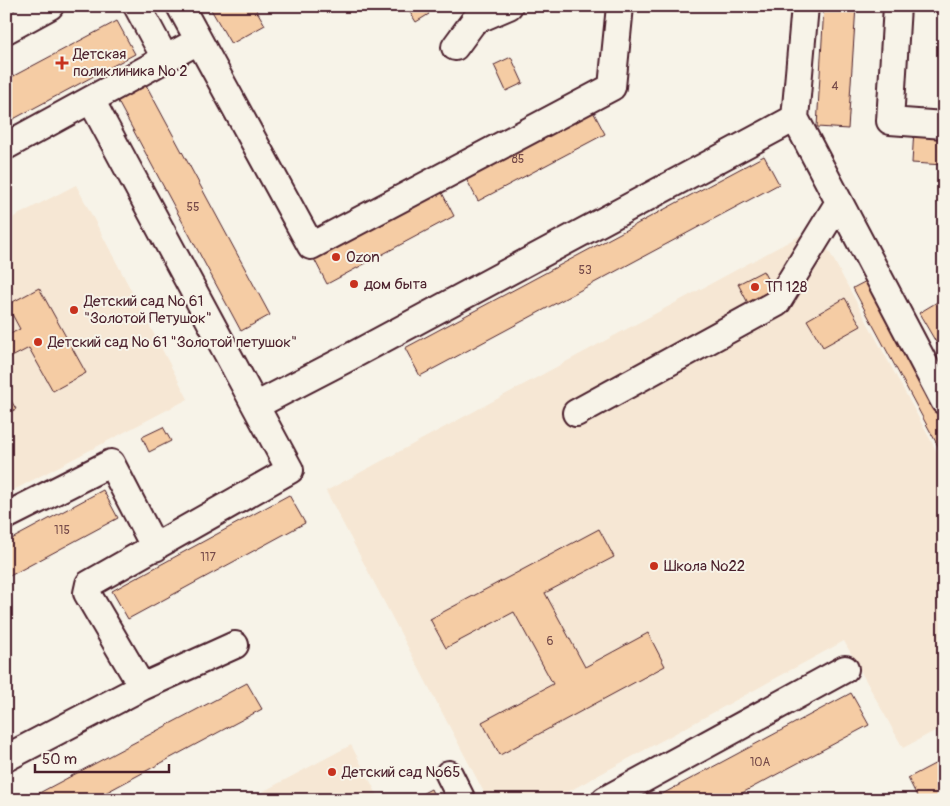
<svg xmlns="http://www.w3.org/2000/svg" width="950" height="806" font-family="Pangolin,sans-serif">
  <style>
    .built { fill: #f6e7d4 }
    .building { fill: #f5cca4; stroke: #4a1f2b }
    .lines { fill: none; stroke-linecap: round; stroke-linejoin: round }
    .minor-casing { stroke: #4a1f2b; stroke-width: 30 }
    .minor { stroke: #f7f3e8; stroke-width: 26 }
    .poi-dot { fill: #c8321e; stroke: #f7f3e8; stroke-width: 2 }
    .labels { text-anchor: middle; stroke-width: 4; stroke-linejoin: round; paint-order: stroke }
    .number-label { font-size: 12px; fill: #754a49 }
    .poi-label { font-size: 15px; fill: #4a1f2b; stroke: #f7f3e8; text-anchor: start }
  </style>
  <rect width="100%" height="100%" fill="#f7f3e8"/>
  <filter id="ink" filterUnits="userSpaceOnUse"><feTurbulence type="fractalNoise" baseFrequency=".02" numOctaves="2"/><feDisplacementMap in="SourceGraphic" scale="10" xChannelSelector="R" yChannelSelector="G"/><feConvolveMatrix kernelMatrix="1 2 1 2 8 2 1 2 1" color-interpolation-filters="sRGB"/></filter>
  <g filter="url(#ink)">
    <path class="built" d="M76 185 188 399 6 494V221Z
      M816 227 944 465V726L903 748 844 641 553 800H488L326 491Z
      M351 745 380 800H247Z"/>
    <path class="building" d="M209 6H254L265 25 231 44Z
      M406 6H428L425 8 429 14 416 22Z
      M824 6H856L848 129 817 127Z
      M117 21 135 54 6 123V80Z
      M511 57 523 83 506 91 494 65Z
      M145 83 270 315 241 331 116 98Z
      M588 102 605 134 478 201 461 169Z
      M914 129 944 131V165L912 163Z
      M764 156 779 184 420 376 405 348Z
      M437 183 454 216 327 284 310 251Z
      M763 271 773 290 748 303 738 284Z
      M872 278 944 413V457L853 288Z
      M39 288 86 373 53 391 29 348 6 360V336L20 329 7 305Z
      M845 298 861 326 823 347 807 320Z
      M944 298V347L940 349 919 313Z
      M6 392 16 409 6 414Z
      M163 427 171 441 149 452 142 437Z
      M103 490 118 518 6 578V542Z
      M289 495 305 523 128 619 112 591Z
      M599 529 614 557 545 593 585 667 648 633 665 666 500 755 482 722 553 684 514 612 446 648 430 619Z
      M247 683 262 709 92 800H26Z
      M851 693 869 725 729 800H651Z
      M944 759V798L919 800 908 778Z
      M431 789 436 800H410Z"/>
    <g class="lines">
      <g class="minor-casing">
        <path id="minor" d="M137 6 165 58
          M180 6 311 246 612 87 620 6
          M897 6 890 121 944 125
          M6 30 50 6
          M455 47 474 21 509 6
          M91 100 290 470 89 584 87 593 142 687
          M795 118 944 401
          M6 146 198 41
          M257 405 346 359 795 118 805 6
          M576 413 777 303 839 202
          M6 516 111 463 155 548
          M6 758 142 687 235 645
          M449 774 462 800
          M605 800 845 669"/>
      </g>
      <use href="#minor" class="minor"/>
    </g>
  </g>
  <g class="poi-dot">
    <path d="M59.5 55.5h5v5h5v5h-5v5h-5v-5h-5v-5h5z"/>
    <circle cx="336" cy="257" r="5"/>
    <circle cx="354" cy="284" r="5"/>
    <circle cx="755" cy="287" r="5"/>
    <circle cx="74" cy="310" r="5"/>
    <circle cx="38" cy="342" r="5"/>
    <circle cx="654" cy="566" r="5"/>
    <circle cx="332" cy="772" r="5"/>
  </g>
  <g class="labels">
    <g class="number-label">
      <text x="835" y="90">4</text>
      <text x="518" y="163">85</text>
      <text x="193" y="211">55</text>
      <text x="585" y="274">53</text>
      <text x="62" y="534">115</text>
      <text x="208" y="561">117</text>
      <text x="550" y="645">6</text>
      <text x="760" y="766">10А</text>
    </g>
    <g class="poi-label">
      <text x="73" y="59">Детская<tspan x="73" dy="17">поликлиника № 2</tspan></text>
      <text x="346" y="262">Ozon</text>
      <text x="364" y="289">дом быта</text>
      <text x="765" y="292">ТП 128</text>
      <text x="84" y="306">Детский сад № 61<tspan x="84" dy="17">"Золотой Петушок"</tspan></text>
      <text x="48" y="347">Детский сад № 61 "Золотой петушок"</text>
      <text x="664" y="571">Школа №22</text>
      <text x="342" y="777">Детский сад №65</text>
    </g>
  </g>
  <rect width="950" height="806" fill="none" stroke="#f7f3e8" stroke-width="25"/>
  <rect x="12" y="12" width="925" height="781" fill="none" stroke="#4a1f2b" stroke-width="2" filter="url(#ink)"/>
  <path d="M35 764v8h134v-8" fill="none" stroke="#4a1f2b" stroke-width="2.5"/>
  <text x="42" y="764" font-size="15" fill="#4a1f2b" stroke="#f7f3e8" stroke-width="4" paint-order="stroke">50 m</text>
</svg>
